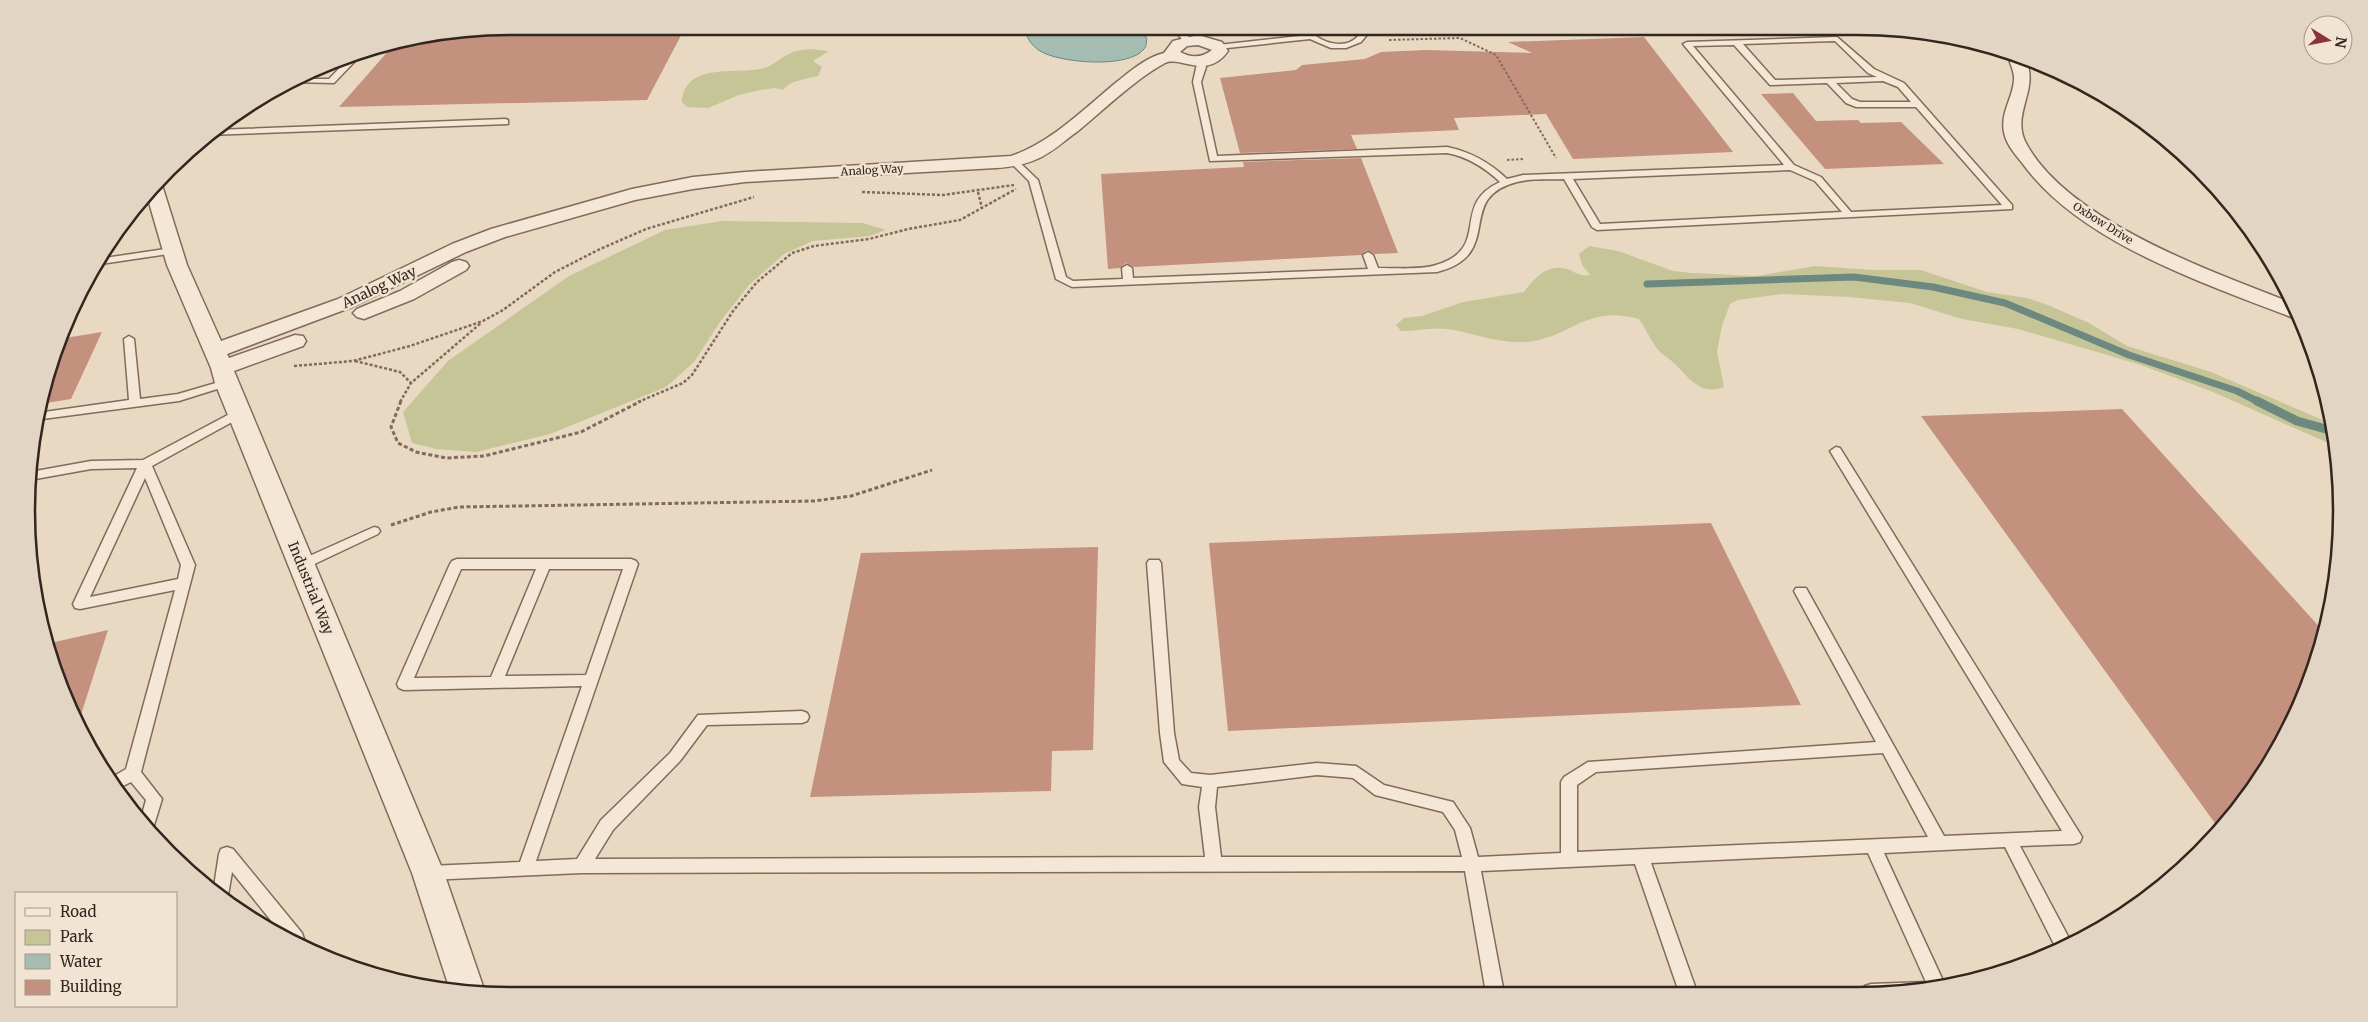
<svg xmlns="http://www.w3.org/2000/svg" width="2368" height="1022" font-family="Merriweather,serif">
  <style>
    .green { fill: #c6c598 }
    .water { fill: #a5bcb2; stroke: #6d897f }
    .lines { fill: none; stroke-linecap: round; stroke-linejoin: round }
    .stream-far1 { stroke: #6d897f; stroke-width: 7 }
    .stream { stroke: #6d897f; stroke-width: 9 }
    .building { fill: #c3917d }
    .lane-casing { stroke: #816b5c; stroke-width: 3 }
    .street-casing { stroke: #816b5c; stroke-width: 3 }
    .path-far2 { stroke: #816b5c; stroke-width: 2; stroke-dasharray: 2.5 2; stroke-linecap: butt }
    .path-far1 { stroke: #816b5c; stroke-width: 2.5; stroke-dasharray: 3 2; stroke-linecap: butt }
    .path { stroke: #816b5c; stroke-width: 3; stroke-dasharray: 4 2.5; stroke-linecap: butt }
    .lane { fill: #f5e7d5; fill-rule: evenodd }
    .street { fill: #f5e7d5; fill-rule: evenodd }
    .labels { text-anchor: middle; stroke-width: 5; stroke-linejoin: round; paint-order: stroke }
    .far-street-label { font-size: 11px; fill: #33261e; stroke: #f1e4d2 }
    .street-label { font-size: 14px; fill: #33261e; stroke: #f1e4d2 }
    .rim { fill: none; stroke: #33261e; stroke-width: 2.5 }
  </style>
  <rect width="100%" height="100%" fill="#e9d9c3"/>
  <path class="green" d="M810 49 829 51 813 61 822 67 818 76C807 79 790 80 783 90L775 88 760 90 739 95 708 108 687 107 682 102C684 63 733 74 760 69 772 67 777 60 787 55 793 51 802 50 810 49Z
    M722 221 863 223 886 230 870 236 813 241 784 254 749 285 720 322 694 362 666 387 550 434 476 452 436 449 412 443 403 412 448 361 569 276 665 230Z
    M1589 246 1618 251 1673 271 1692 273 1756 276 1815 266 1873 270H1921L1987 292 2027 298 2048 305 2089 323 2127 346 2211 372 2332 424 2335 446 2213 392 2141 365 2018 329 1962 319 1910 303 1849 297 1782 294 1738 300 1730 304 1722 326 1717 351 1724 387C1701 396 1690 379 1675 364 1671 360 1665 356 1660 352 1652 343 1646 329 1639 319 1586 304 1571 338 1526 342 1500 344 1473 333 1447 329 1432 327 1417 331 1401 331L1396 325 1404 318 1422 316 1463 302 1524 292C1534 278 1548 263 1567 269 1576 272 1580 277 1590 275L1582 265 1579 254Z"/>
  <path class="water" d="M1022 26H1132L1147 38C1146 42 1147 46 1144 49 1129 69 1059 63 1040 51 1030 45 1027 36 1022 26Z"/>
  <g class="lines">
    <path class="stream-far1" d="M1647 284 1854 277 1933 287 2005 303 2129 355 2237 391 2259 402"/>
    <path class="stream" d="M2257 401 2297 421 2333 431"/>
  </g>
  <path class="building" d="M511 26H686L647 100 339 107 398 40 417 36Z
    M1644 37 1733 152 1573 159 1546 114 1454 118 1459 130 1351 135 1357 149 1240 153 1220 78 1296 70 1302 65 1365 59 1381 52 1426 50 1532 53 1508 42Z
    M1793 93 1816 121 1858 120 1861 123 1901 122 1944 164 1825 169 1761 94Z
    M1361 158 1398 253 1375 254 1367 250 1361 255 1134 267 1126 263 1120 268 1108 269 1101 174 1244 167 1243 162Z
    M102 332 71 399 40 404 65 338Z
    M2122 409 2324 632 2316 667 2260 781 2217 826 1921 416Z
    M1711 523 1801 705 1228 731 1209 543Z
    M1098 547 1093 750 1052 751 1051 791 810 797 861 553Z
    M108 630 78 724 52 667 46 644Z"/>
  <g class="lines">
    <g class="lane-casing">
      <path id="lane" d="M1165 26 1182 28 1192 41 1185 43 1176 32Z
        M1317 26H1328L1318 31 1316 36C1328 45 1348 48 1358 36L1356 33 1344 26C1355 26 1360 27 1366 36L1361 42 1346 48H1331L1310 39 1218 49 1214 47 1218 45 1309 35 1312 28Z
        M1837 37 1874 69 1904 83 2012 205V209L1597 230 1592 227 1564 179C1549 180 1532 178 1517 182 1453 198 1507 254 1437 272L1072 287 1056 279 1029 181 1009 161 1016 159 1038 180 1066 277 1073 281 1123 279 1122 268 1127 265 1132 268 1133 278 1368 269 1363 255 1368 252 1373 255 1378 268C1395 268 1421 270 1436 265 1493 248 1449 205 1500 182 1484 167 1468 157 1447 153L1210 161 1193 82 1198 59 1205 61 1206 67 1201 82 1217 156 1447 147C1471 152 1489 162 1507 179L1523 175 1784 165 1683 44 1687 42ZM1835 41 1868 73 1877 77 1775 80 1743 44ZM1734 45 1770 85 1827 83 1846 103 1856 107H1916L2002 205 1851 212 1821 177 1794 165 1693 46ZM1883 81 1898 87 1911 102H1860L1852 99 1836 83ZM1790 170 1815 181 1842 212 1600 224 1573 179Z
        M350 57 357 59 334 83 288 82 296 79H329Z
        M505 119 508 120V124L208 135 214 130Z
        M172 248 175 249V253L94 265 98 259Z
        M129 336 134 339 140 399 178 394 226 380 232 383 230 385 179 401 35 420 37 413 129 400 124 339Z
        M239 409 243 410 245 413 243 416 152 466 195 565 141 772 162 799 151 835 140 822 146 800 131 782 117 789 109 779 126 769 175 590 80 609 75 608 73 604 137 468 91 469 30 480V472L91 461 143 460ZM145 478 181 565 178 579 90 597Z
        M1836 447 1840 448 2082 837 2080 842 2074 844 2020 846 2071 942 2057 950 2005 847 1884 853 1945 985 1921 992H1862L1865 986 1871 984 1926 982 1868 853 1651 863 1697 992H1679L1635 864 1481 871 1504 993H1486L1465 871 582 873 428 880 422 878 420 873 422 868 428 866 520 862 582 686 404 690 399 688 397 684 450 564 452 561 457 559H631L636 561 638 564 536 861 577 859 601 820 670 753 698 715 802 711 807 713 809 717 807 721 802 723 707 725 680 761 613 830 595 859 1205 857 1199 807 1202 787 1182 784 1164 762 1160 733 1147 563 1149 560H1159L1161 563 1174 733 1179 760 1191 773 1210 775 1317 763 1356 766 1384 785 1453 802 1470 828 1478 857 1561 853V782L1564 777 1588 762 1876 742 1794 591 1796 588H1806L1944 836 2062 831 1830 451ZM461 569H536L491 677 414 678ZM549 569H623L586 675 505 676ZM1883 753 1928 837 1577 852V785L1596 772ZM1317 775 1353 778 1375 795 1443 812 1455 830 1462 857H1221L1215 807 1217 787Z
        M374 527 378 528 380 531 378 534 306 568H296L294 565 296 562Z
        M227 847 233 849 302 933 304 939 303 942 277 928 232 872 227 901 213 893 219 854 221 849Z"/>
    </g>
    <g class="street-casing">
      <path id="street" d="M1198 35 1222 42 1228 51C1207 81 1180 55 1165 63 1134 80 1106 108 1078 131 1065 140 1052 153 1037 159 1024 165 1010 167 996 168L745 182 693 189 635 200 505 237 466 252 352 307 227 354 229 358 295 335 303 336 306 341 303 346 234 371 444 873 485 992 450 990 412 873 215 383 211 368 167 265 146 192 157 181 162 185 187 265 221 341 338 299 452 244 491 229 632 189 693 177 745 172 1011 156C1051 143 1086 107 1118 81 1132 70 1147 57 1164 53L1173 41ZM1198 45 1212 50C1202 58 1191 58 1180 52L1187 46Z
        M2008 51 2025 58C2041 90 2009 114 2027 145 2070 222 2215 273 2295 304L2300 319 2291 317C2203 283 2080 242 2023 164 2015 154 2006 144 2004 132 2000 113 2013 98 2014 80 2015 70 2007 60 2008 51Z
        M459 260 466 262 469 266 466 270 414 299 364 319 357 317 353 313 357 309 400 291 452 262Z"/>
    </g>
    <path class="path-far2" d="M1389 40 1460 38 1496 55 1556 158
      M1507 160 1523 159"/>
    <path class="path-far1" d="M862 192 943 195 1014 185
      M978 192 982 208
      M355 361 400 372 411 383 481 323
      M294 366 353 361 410 346 483 321 503 310 555 272 600 249 646 229 754 197
      M400 402 411 383
      M638 402 683 383 692 375 733 311 757 282 792 253 814 246 869 239 908 229 960 220 1016 189"/>
    <path class="path" d="M401 401 391 427 398 443 416 452 446 458 484 456 581 432 641 401
      M391 525 431 512 459 507 814 501 851 496 932 470"/>
    <use href="#lane" class="lane"/>
    <use href="#street" class="street"/>
  </g>
  <g class="labels">
    <g class="far-street-label">
      <text transform="translate(872 170) rotate(-3)" y="4">Analog Way</text>
      <text transform="translate(2103 223) rotate(32)" y="4">Oxbow Drive</text>
    </g>
    <g class="street-label">
      <text transform="translate(379 287) rotate(-25)" y="5">Analog Way</text>
      <text transform="translate(311 588) rotate(68)" y="5">Industrial Way</text>
    </g>
  </g>
  <path d="M0 0H2368V1022H0ZM511 35H1857A476 476 0 0 1 2333 511V511A476 476 0 0 1 1857 987H511A476 476 0 0 1 35 511V511A476 476 0 0 1 511 35Z" fill="#e2d5c4" fill-rule="evenodd"/>
  <path class="rim" d="M511 35H1857A476 476 0 0 1 2333 511V511A476 476 0 0 1 1857 987H511A476 476 0 0 1 35 511V511A476 476 0 0 1 511 35Z"/>
  <rect x="15" y="892" width="162" height="115" fill="#f1e4d2" stroke="#a5988a"/>
  <rect x="25" y="908" width="25" height="8" fill="#f5e7d5" stroke="#a5988a"/>
  <text x="60" y="917" font-size="15" fill="#33261e">Road</text>
  <rect x="25" y="930" width="25" height="15" fill="#c6c598" stroke="#a5988a"/>
  <text x="60" y="942" font-size="15" fill="#33261e">Park</text>
  <rect x="25" y="954" width="25" height="15" fill="#a5bcb2" stroke="#a5988a"/>
  <text x="60" y="967" font-size="15" fill="#33261e">Water</text>
  <rect x="25" y="980" width="25" height="15" fill="#c3917d" stroke="#a5988a"/>
  <text x="60" y="992" font-size="15" fill="#33261e">Building</text>
  <g transform="translate(2328 40) rotate(100)"><circle r="24" fill="#f1e4d2" stroke="#a5988a"/>
  <path d="M0-4L9 19L0 12L-9 19Z" fill="#8a323d"/>
  <text y="-8" font-size="14" font-weight="bold" text-anchor="middle" fill="#33261e">N</text>
  </g>
</svg>
